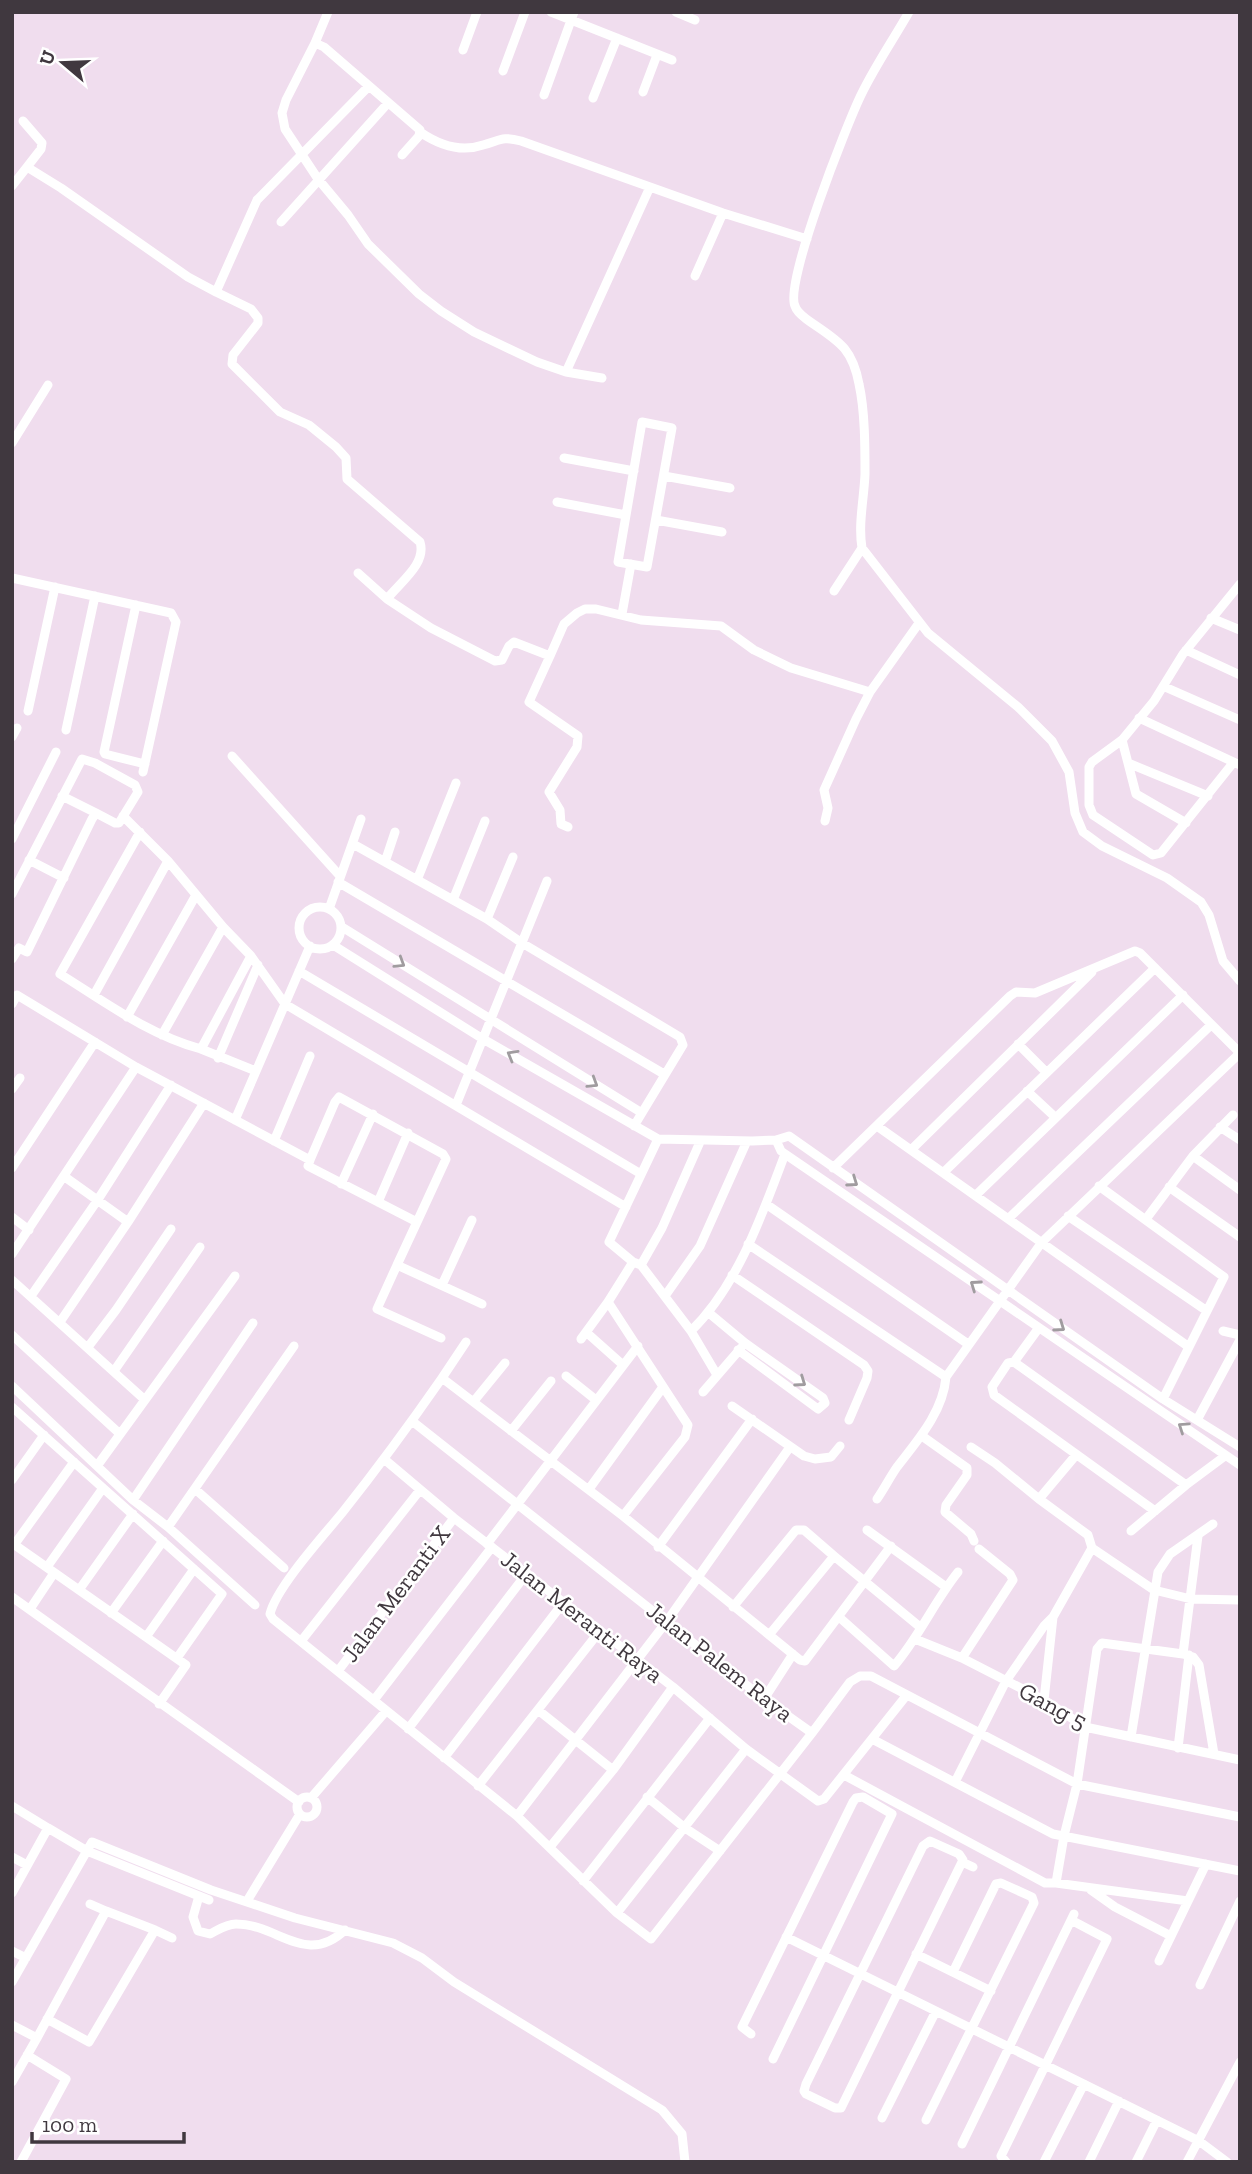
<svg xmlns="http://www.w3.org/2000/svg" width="1252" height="2174" font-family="'Zilla Slab',serif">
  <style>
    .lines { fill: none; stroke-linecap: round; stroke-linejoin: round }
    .minor { stroke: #fff; stroke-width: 9 }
    .oneway { stroke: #a09c9f }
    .labels { text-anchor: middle; stroke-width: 5; stroke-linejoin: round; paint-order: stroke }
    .street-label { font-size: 24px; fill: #40383f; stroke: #fff }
  </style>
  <rect width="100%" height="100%" fill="#f0ddee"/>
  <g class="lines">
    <path class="minor" d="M328 12 315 43 324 47 420 130 419 136 402 155
      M551 12 672 60
      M676 12 695 20
      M909 12C893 40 875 66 861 95 847 124 784 283 795 306 797 313 804 317 809 321 838 341 852 347 859 384 865 411 865 447 865 474 864 499 858 524 862 548L928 633 1018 707 1052 741 1069 772 1075 813 1083 832 1102 846 1167 878 1201 902 1209 915 1223 961 1240 981
      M315 43 286 100 282 113 285 129 318 179 348 215 368 244 419 294 441 311 474 332 537 362 566 372 650 187
      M463 50 477 12
      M503 71 525 12
      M369 86 257 200 216 292 251 309 258 318V323L233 355 232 364 280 412 309 425 336 447 346 458 347 479 420 542C427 564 399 583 387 599L431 628 495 661 502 660 509 646 514 642 550 656 564 624 577 613 585 609H596L641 620 721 626 754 650 791 668 870 692
      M643 92 657 55
      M544 95 574 12
      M593 98 617 38
      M23 121 42 143 41 149 27 167
      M420 132C439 145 460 153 483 145 501 140 502 136 521 141L723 213 807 239
      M12 186 27 167 61 188 188 277 216 292
      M281 222 388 103
      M695 276 723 213
      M566 372 602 378
      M642 422 672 428 647 567 618 562Z
      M12 443 48 385
      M564 458 634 471
      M664 476 730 488
      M557 502 626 515
      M656 520 722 532
      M358 573 387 599
      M12 578 171 613 176 622 143 772
      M834 591 862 548
      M136 605 104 752 105 754 145 764
      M622 614 631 564
      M1211 618 1240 630
      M1186 650 1240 675
      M550 656 529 702 578 736 577 747 549 792 560 810 561 824 568 827
      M1165 687 1240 720
      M28 711 55 587
      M1139 718 1240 765
      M66 730 95 596
      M12 737 17 728
      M1122 740 1136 794 1186 823
      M232 756 340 876
      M1128 763 1208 796
      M1233 763 1161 853 1153 855 1093 815 1089 805V767L1092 762 1122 740 1154 701 1183 654 1240 584
      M62 796 96 813
      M123 816 168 861 223 927 251 956 285 1004 626 1207
      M825 821 828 808 824 790 856 719 870 692 919 623
      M140 832 60 974C105 1002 149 1035 201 1049L251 956
      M12 839 56 752
      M353 844 487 919 522 943 680 1037 683 1045 634 1126
      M29 860 64 878
      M385 862 395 832
      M417 880 456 783
      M338 882 664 1074
      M12 894 82 759 95 763 135 785 138 792 119 823H115L96 813 92 819 27 952 19 948 12 959
      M453 900 485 821
      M299 928a21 21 0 1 1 42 0a21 21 0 1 1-42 0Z
      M329 909 361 819
      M487 919 513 857
      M342 927 642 1113
      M333 945 483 1039 658 1139 752 1141 776 1140 789 1136 1163 1399 1240 1447
      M299 971 641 1174
      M94 995 168 861
      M12 1004 17 995 136 1067 310 1160 335 1102 339 1097 443 1154 446 1159 417 1222 308 1166 310 1160
      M127 1017 196 895
      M162 1035 223 927
      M1018 1044 1046 1072
      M201 1049 256 1071
      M218 1058 258 965
      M12 1089 20 1078
      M1027 1091 1055 1117
      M456 1105 547 881
      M235 1120 310 946
      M877 1126 1189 1347
      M1220 1127 1240 1140
      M658 1139 609 1242 633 1262 641 1265 691 1331 717 1375
      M776 1140 781 1151 785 1154 1240 1465
      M274 1141 310 1056
      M912 1149 1092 972
      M1193 1156 1240 1190
      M12 1168 95 1042
      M944 1172 1155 968
      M65 1177 128 1222
      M341 1184 373 1114
      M1099 1186 1224 1277 1163 1399
      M1169 1187 1240 1237
      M976 1195 1183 995
      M378 1202 408 1133
      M766 1204 968 1344
      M1068 1216 1207 1311
      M12 1217 29 1230
      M1009 1218 1211 1025
      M1146 1219 1193 1156 1233 1115
      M417 1222 397 1265 482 1304
      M748 1244 946 1377 1042 1242 1240 1053 1140 953 1135 951 1035 993 1016 992 1010 996 833 1168
      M12 1254 136 1067
      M397 1265 377 1309 441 1338
      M641 1265 662 1228 700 1142
      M732 1275 864 1365 868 1371 867 1378 849 1420
      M12 1280 145 1400
      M442 1285 472 1220
      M31 1296 97 1201 171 1085
      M665 1296 700 1246 747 1141
      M608 1302 688 1425 685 1437 623 1516
      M709 1313 745 1343 823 1398 825 1403 818 1409 738 1350
      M60 1322 128 1222 204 1103
      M691 1331C738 1285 762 1215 785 1154
      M1223 1331 1240 1335
      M586 1332 623 1365
      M12 1335 120 1434
      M581 1339 608 1302 633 1262
      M466 1342 442 1378 623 1516 800 1660 805 1661 891 1546
      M88 1347 116 1310 171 1229
      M1014 1362 1038 1329
      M114 1371 200 1247
      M566 1376 596 1400
      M442 1378C410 1424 377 1469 342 1513 323 1536 276 1588 270 1614L273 1619 517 1816 617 1913 651 1939 812 1733
      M12 1386 133 1500 168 1527 255 1605
      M703 1392 741 1348
      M474 1401 505 1363
      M732 1406 804 1456 815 1459 831 1457 840 1446
      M12 1407 222 1594 177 1658
      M1197 1420 1240 1340
      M412 1421 764 1699 812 1733 850 1682 860 1676H871L1077 1784 1240 1817
      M511 1431 551 1381
      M922 1436 967 1468V1475L946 1505 945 1512 971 1534 974 1541
      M971 1447 995 1463 1039 1499
      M1076 1455 1039 1499 1088 1535 1092 1548 1154 1590 1191 1599 1240 1600
      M384 1459 454 1518 673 1687 746 1749 818 1801 824 1799 906 1696
      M97 1466 235 1276
      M12 1480 44 1435
      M195 1489 284 1568
      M589 1489 663 1387
      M877 1499C884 1489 890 1477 897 1467 918 1440 943 1412 946 1377
      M133 1500 253 1323
      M1155 1511 994 1395 992 1387 1008 1363 1014 1362 1186 1485
      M168 1527 294 1346
      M867 1530 946 1587
      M1131 1531 1186 1485 1225 1456
      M12 1543 186 1665 159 1704
      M487 1544 638 1346
      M14 1545 74 1462
      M658 1547 752 1419
      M47 1567 103 1488
      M79 1590 133 1514
      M12 1597 299 1802
      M733 1607 796 1530H804L834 1556
      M30 1609 54 1573
      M111 1613 163 1541
      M839 1617 894 1666C919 1637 934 1602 958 1572
      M1053 1617 1092 1548
      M769 1635 834 1556 920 1627
      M146 1637 194 1569
      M915 1639 962 1658 1044 1700 1085 1727 1240 1760
      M302 1640 420 1490
      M1183 1654 1198 1536
      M962 1658 1013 1580 1010 1574 979 1549
      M338 1671 454 1518
      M764 1699 793 1654
      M374 1700 492 1547
      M538 1710 613 1770
      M408 1729 527 1573
      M1131 1737 1158 1572 1170 1554 1213 1524
      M872 1739 1053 1834 1240 1871
      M1178 1748 1189 1655
      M444 1758 563 1603
      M844 1775 1045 1883H1056L1188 1901
      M955 1782 1006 1681 1044 1626 1053 1617 1044 1700
      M478 1786 599 1632
      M647 1797 685 1828 720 1851
      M297 1807a10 10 0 1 1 20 0a10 10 0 1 1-20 0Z
      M311 1798 386 1711
      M12 1806 48 1828 12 1893
      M517 1816 667 1621 790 1447
      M48 1828 87 1851 209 1900
      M930 1841 959 1854 963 1860 841 2108H835L806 2094 804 2091 806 2084 923 1846Z
      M550 1847 613 1770 673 1687
      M12 1857 27 1865
      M962 1862 973 1867
      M583 1881 710 1718
      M1056 1883 1064 1836 1077 1784 1097 1649 1102 1643 1183 1654 1193 1657 1199 1665 1214 1754
      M1091 1890 1115 1907 1171 1936
      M199 1896 193 1917 198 1931 210 1934C218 1930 226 1924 236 1924 278 1924 306 1967 345 1930
      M247 1901 300 1814
      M90 1904 106 1911
      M617 1913 746 1749
      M155 1930 172 1938
      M786 1937 1199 2141 1227 2162
      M12 1951 26 1958
      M916 1954 991 1991
      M1159 1961 1206 1864
      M12 1982 92 1842 211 1890 295 1918 393 1943 422 1958 454 1982 662 2110 682 2134 685 2162
      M1200 1985 1240 1901
      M12 2025 37 2038 12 2082
      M751 2034 742 2027 853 1802 856 1798 863 1797 892 1814 773 2059
      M37 2038 106 1911 155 1930 89 2042 47 2019
      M882 2118 936 2011
      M926 2120 1034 1903 1032 1897 1001 1883 996 1884 953 1972
      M962 2144 1074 1914
      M21 2162 66 2079 27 2055
      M1006 2162 1001 2156 1107 1939 1071 1920
      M1044 2162 1084 2084
      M1089 2162 1119 2101
      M1136 2162 1157 2120
      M1187 2162 1240 2062"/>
  </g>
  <defs><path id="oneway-chevron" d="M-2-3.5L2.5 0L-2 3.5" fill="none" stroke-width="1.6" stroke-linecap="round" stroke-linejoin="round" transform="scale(1.75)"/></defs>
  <g class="oneway">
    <use href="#oneway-chevron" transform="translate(400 963) rotate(32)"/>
    <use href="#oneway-chevron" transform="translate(512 1055) rotate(-150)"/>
    <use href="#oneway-chevron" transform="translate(593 1083) rotate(32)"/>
    <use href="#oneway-chevron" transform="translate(853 1182) rotate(35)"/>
    <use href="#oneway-chevron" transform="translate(975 1285) rotate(-145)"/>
    <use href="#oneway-chevron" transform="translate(1060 1327) rotate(35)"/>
    <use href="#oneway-chevron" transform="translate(801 1382) rotate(35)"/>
    <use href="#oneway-chevron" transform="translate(1183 1427) rotate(-146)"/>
  </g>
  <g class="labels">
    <g class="street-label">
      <text transform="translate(396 1594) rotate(-53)" y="8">Jalan Meranti X</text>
      <text transform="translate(582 1617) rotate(38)" y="8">Jalan Meranti Raya</text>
      <text transform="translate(720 1662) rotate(38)" y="8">Jalan Palem Raya</text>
      <text transform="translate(1053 1706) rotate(28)" y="8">Gang 5</text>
    </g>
  </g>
  <rect width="1252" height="2174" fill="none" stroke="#40383f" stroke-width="28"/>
  <g transform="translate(63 63) rotate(289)" stroke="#ffffff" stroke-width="5" paint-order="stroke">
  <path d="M0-5L12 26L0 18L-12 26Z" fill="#40383f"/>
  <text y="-10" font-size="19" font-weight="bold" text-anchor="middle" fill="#40383f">U</text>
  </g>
  <path d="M32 2132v10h152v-10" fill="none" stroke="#40383f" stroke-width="3.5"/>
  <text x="42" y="2132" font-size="21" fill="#40383f" stroke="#ffffff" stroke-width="5" paint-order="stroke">100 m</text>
</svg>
